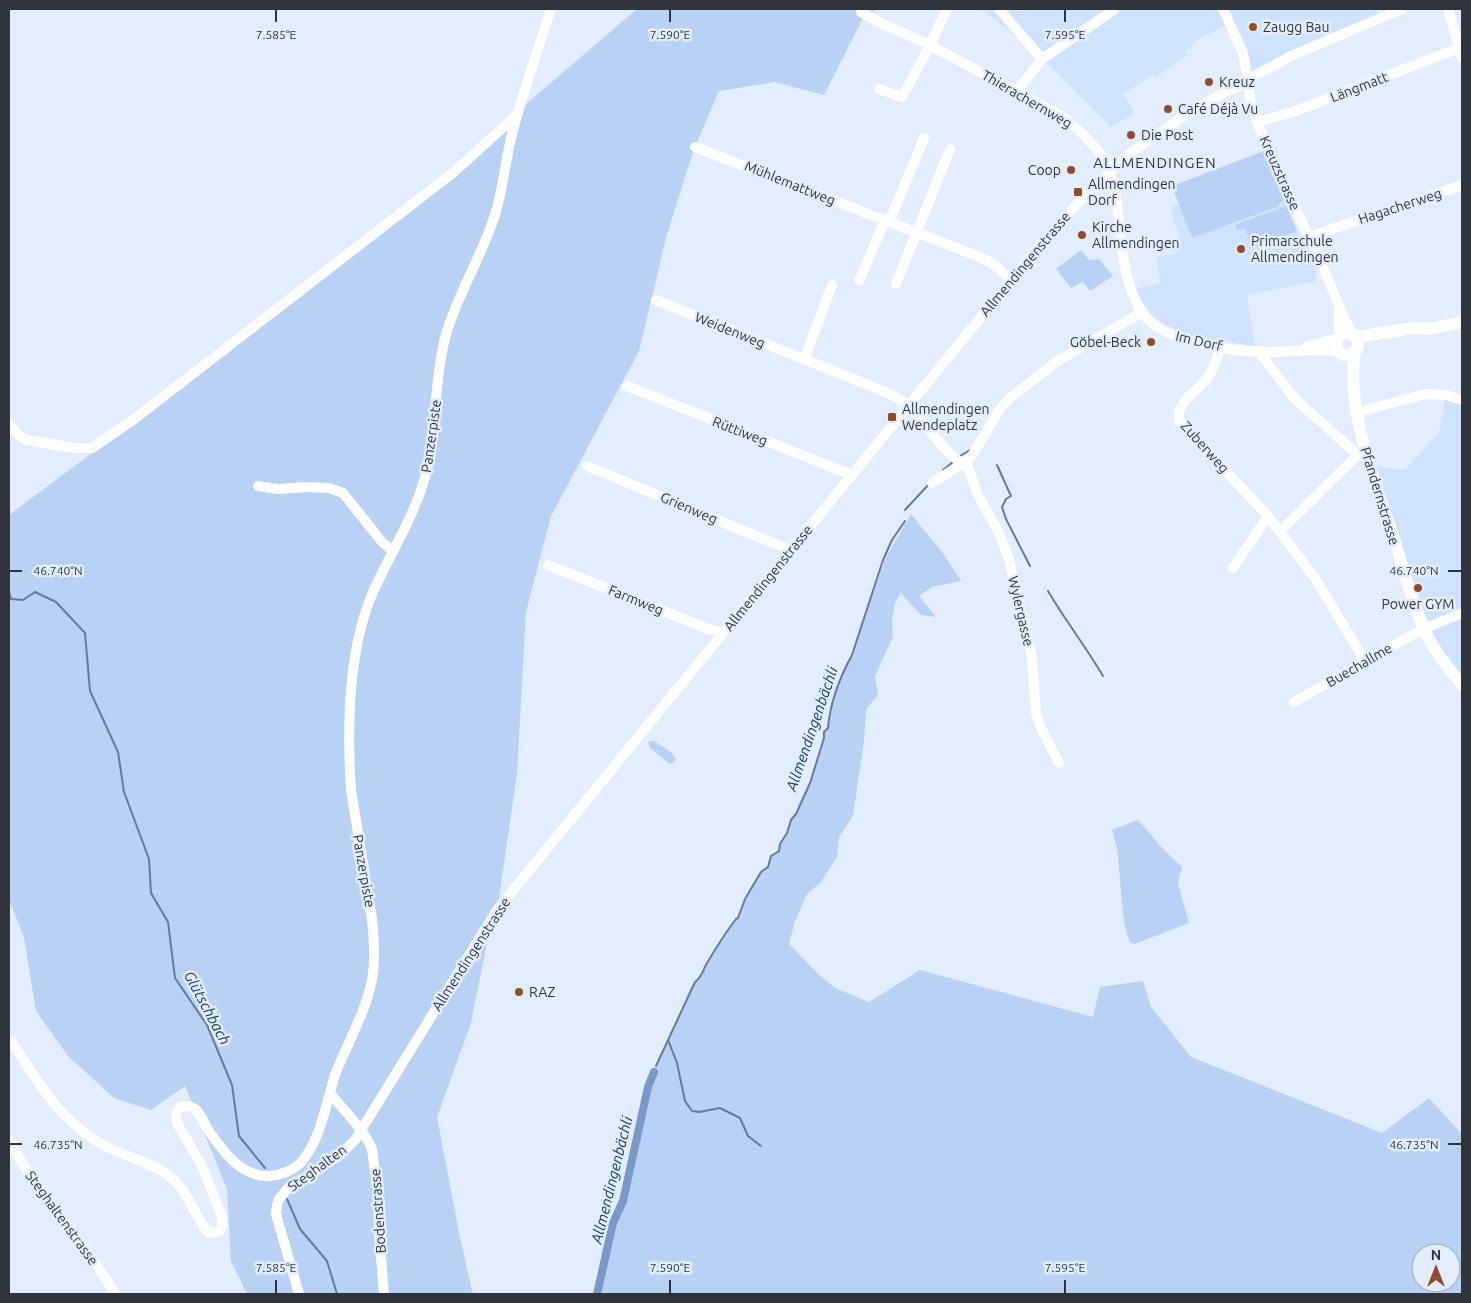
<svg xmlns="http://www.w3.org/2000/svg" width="1471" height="1303" font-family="Ubuntu,sans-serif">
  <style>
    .built { fill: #cfe3fe }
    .green { fill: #b8d2f5; fill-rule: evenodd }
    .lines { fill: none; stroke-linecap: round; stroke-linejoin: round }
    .stream { stroke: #637c9e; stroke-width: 2 }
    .canal { stroke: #799ac8; stroke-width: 8 }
    .minor { stroke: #fff; stroke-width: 10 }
    .major { stroke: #fff; stroke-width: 12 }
    .ticks { fill: none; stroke: #30353d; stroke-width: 2 }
    .poi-dot { fill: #924b26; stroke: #e2eeff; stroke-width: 2 }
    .labels { text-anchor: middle; stroke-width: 5; stroke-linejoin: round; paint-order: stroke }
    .poi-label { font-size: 14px; fill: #30353d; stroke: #e2eeff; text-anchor: start }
    .street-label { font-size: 14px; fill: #30353d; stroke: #e2eeff }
    .neighbourhood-label { font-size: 15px; letter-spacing: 1px; fill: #30353d; stroke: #e2eeff }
    .water-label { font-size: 15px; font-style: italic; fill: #113c74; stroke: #e2eeff }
    .ticks-label { font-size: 12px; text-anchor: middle; fill: #30353d; stroke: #e2eeff; stroke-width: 5; stroke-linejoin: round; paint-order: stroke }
  </style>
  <rect width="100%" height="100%" fill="#e2eeff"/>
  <path class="built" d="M983 9H1376L1379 18 1252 75 1229 24 1192 43 1193 47 1185 51 1187 56 1156 77 1154 74 1123 94 1135 112 1111 128 1042 59Z
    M1264 151 1297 231 1314 263 1317 281 1247 295 1255 346 1197 337 1187 334 1164 324 1157 319 1143 304 1135 289 1160 283 1157 257 1176 254 1175 244 1181 242 1171 208 1179 204 1172 186Z
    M1446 395 1462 400V685L1432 645 1370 466 1405 470 1439 433Z"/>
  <path class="green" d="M637 9H878L864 16 824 95 774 82 719 91 694 149 667 234 639 351 551 516 526 612 517 774 498 904 490 927 471 1023 437 1117 460 1238 473 1294H247L231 1261 227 1189 185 1086 151 1110 114 1098 68 1056 36 1011 24 937 9 900V515L302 296Z
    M1264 151 1284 199 1277 207 1192 238 1172 186Z
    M1286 206 1297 231 1252 248 1245 228 1237 230 1235 225Z
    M1081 250 1089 260 1099 259 1113 276 1090 291 1083 282 1071 288 1056 269Z
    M911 514 942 552 961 581 932 587 919 596 936 617 921 615 901 593 895 603 892 621 893 637 875 676 878 695 866 709 864 741 853 816 839 837 837 857 821 882 807 894 795 921 789 944 818 974 835 988 869 1002 920 970 1093 1017 1100 987 1143 981 1151 1007 1191 1057 1382 1133 1429 1098 1462 1134V1294H597L613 1223 623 1201 648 1087 657 1063 695 982C703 976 702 971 707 963 716 948 725 933 736 919L738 918 745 899 761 872 768 867 771 856 779 851 780 844 787 833 791 820 796 814 810 783 824 738V732L828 727C830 703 840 677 852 655L885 559ZM1421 1253H1451V1283H1421Z
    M653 740 672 753 676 760 670 764 650 748 648 742Z
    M1138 820 1164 850 1182 867 1178 883 1189 923 1135 944 1130 943C1117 908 1124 866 1112 830Z"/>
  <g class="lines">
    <path class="stream" d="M960 456 970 450
      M997 465 1011 496 1006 499 1002 507 1006 519 1030 566
      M943 470 953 462
      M905 510 929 484
      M1048 591C1065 620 1086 647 1103 676
      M9 592 11 599 23 600 35 592 56 602 85 633 90 691 118 752 124 792 149 859 151 893 168 922 175 978 207 1025 232 1085 239 1136 265 1168
      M668 1040 677 1063 685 1101 692 1111 699 1112 720 1108 740 1118 748 1136 761 1146
      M656 1066 695 982C703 976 702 971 707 963 716 948 725 933 736 919L738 918 745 899 761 872 768 867 771 856 779 851 780 844 787 833 791 820 796 814 810 783 824 738V732L828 728C830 703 840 677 852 655L883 560 892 540 905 521
      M287 1199 300 1229 327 1261 337 1294"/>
    <path class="canal" d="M597 1294 613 1223 623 1201 648 1087 654 1072"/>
    <path class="minor" d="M947 9 930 45 1063 117 1083 134 1113 168
      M999 9 1042 59
      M1223 9 1243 53 1247 75
      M1448 9 1462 58
      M861 12 881 23 930 45 902 97 879 89
      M1254 76 1293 55 1402 9
      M1249 90C1252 116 1265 140 1275 163 1287 190 1299 216 1312 243 1327 272 1337 305 1352 334
      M1017 91 1042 59 1115 9
      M1257 122 1293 112 1459 48
      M695 147 980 257 992 263 1011 279
      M1108 172C1118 185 1119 232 1122 250 1126 274 1130 297 1146 317 1168 344 1241 353 1275 352 1296 351 1318 349 1339 351
      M889 222 924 138
      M1309 237 1462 185
      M859 281 885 220
      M896 284 950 149
      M656 300 871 386C884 392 902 398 912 409 925 422 948 458 963 463
      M1339 311V336
      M1307 346 1338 338
      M1221 347C1217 357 1214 368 1209 376 1200 390 1175 401 1179 421L1268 516 1315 578 1365 661
      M1259 352 1295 399 1358 455
      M804 360 832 285
      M627 386 852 475
      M1358 412 1425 394 1446 395 1462 400
      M9 423 15 432 26 440 75 448H92L133 420 454 172 518 114
      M966 462 978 495 999 533 1009 559 1032 658 1036 714 1041 728 1059 763
      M587 466 790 550
      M932 483 970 459 1000 409 1010 398 1056 362 1142 312
      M258 486 278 489 306 487 329 488 343 493 382 542 393 551
      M1280 531 1358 455 1365 453
      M548 565 706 628 723 633
      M1233 568 1268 516
      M1294 702 1421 630 1462 613
      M9 1040 12 1042C41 1086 57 1119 105 1146 128 1158 157 1163 176 1182 191 1197 195 1218 209 1233L219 1231 223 1225 222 1217 202 1166 177 1123 176 1113 180 1107C185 1106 190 1105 195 1109 200 1113 204 1122 207 1128 221 1149 241 1178 270 1176 282 1175 296 1169 303 1160 322 1136 326 1102 335 1075 347 1043 366 1013 372 979 376 960 374 938 372 919L351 790C347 729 348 649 373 592 390 554 414 517 425 477 438 429 433 379 447 331 459 292 481 257 494 218 503 191 505 162 512 134 523 92 538 50 551 9
      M330 1093C344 1111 363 1128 372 1149L378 1195 379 1232 384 1294
      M9 1141C39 1196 84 1240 115 1294
      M299 1294 276 1214 277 1205 279 1199 289 1187 339 1156 355 1140 497 910 1034 252 1077 204 1129 154 1181 118 1223 93 1241 85"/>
    <path class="major" d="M1336 344a11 11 0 1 1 22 0a11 11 0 1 1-22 0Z
      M1354 336H1363L1413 328 1429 329 1462 322
      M1355 351C1345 409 1377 487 1395 542 1405 573 1413 606 1427 635 1436 653 1449 669 1462 685"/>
  </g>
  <path class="ticks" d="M276 10V22M670 10V22M1065 10V22M10 571H22M1448 571H1461M10 1144H22M1448 1144H1461M276 1280V1293M670 1280V1293M1065 1280V1293"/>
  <g class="poi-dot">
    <circle cx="1253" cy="27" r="5"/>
    <circle cx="1209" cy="82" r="5"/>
    <circle cx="1168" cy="109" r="5"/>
    <circle cx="1131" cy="135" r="5"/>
    <circle cx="1071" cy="170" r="5"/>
    <rect x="1073" y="187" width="10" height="10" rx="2.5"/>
    <circle cx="1082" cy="235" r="5"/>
    <circle cx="1241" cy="249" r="5"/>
    <circle cx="1151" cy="342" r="5"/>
    <rect x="887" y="412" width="10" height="10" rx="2.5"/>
    <circle cx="1418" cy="588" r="5"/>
    <circle cx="519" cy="992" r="5"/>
  </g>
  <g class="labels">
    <g class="poi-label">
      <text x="1263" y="32">Zaugg Bau</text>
      <text x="1219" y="87">Kreuz</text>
      <text x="1178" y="114">Café Déjà Vu</text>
      <text x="1141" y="140">Die Post</text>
      <text x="1061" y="175" text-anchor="end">Coop</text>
      <text x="1088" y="189">Allmendingen<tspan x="1088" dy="16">Dorf</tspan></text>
      <text x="1092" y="232">Kirche<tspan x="1092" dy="16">Allmendingen</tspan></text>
      <text x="1251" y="246">Primarschule<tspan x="1251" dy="16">Allmendingen</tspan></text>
      <text x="1141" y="347" text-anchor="end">Göbel-Beck</text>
      <text x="902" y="414">Allmendingen<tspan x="902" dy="16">Wendeplatz</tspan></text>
      <text x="1418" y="609" text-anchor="middle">Power GYM</text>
      <text x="529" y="997">RAZ</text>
    </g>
    <g class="street-label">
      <text transform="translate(1359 87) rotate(-21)" y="5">Längmatt</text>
      <text transform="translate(1027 99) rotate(30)" y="5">Thierachernweg</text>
      <text transform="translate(1280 173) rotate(66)" y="5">Kreuzstrasse</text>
      <text transform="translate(790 183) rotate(22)" y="5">Mühlemattweg</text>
      <text transform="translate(1400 206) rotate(-18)" y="5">Hagacherweg</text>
      <text transform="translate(1025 264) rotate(-50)" y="5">Allmendingenstrasse</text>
      <text transform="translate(730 330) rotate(22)" y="5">Weidenweg</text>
      <text transform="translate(1199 341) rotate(13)" y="5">Im Dorf</text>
      <text transform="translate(740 431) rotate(21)" y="5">Rüttiweg</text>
      <text transform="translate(431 436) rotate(-82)" y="5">Panzerpiste</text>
      <text transform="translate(1205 447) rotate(48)" y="5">Zuberweg</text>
      <text transform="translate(1380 496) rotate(73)" y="5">Pfandernstrasse</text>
      <text transform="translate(689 508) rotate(23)" y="5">Grienweg</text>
      <text transform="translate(768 578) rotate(-51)" y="5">Allmendingenstrasse</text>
      <text transform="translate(636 600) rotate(22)" y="5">Farmweg</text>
      <text transform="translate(1021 611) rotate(77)" y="5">Wylergasse</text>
      <text transform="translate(1359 665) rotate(-30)" y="5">Buechallme</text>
      <text transform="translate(364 871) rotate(80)" y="5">Panzerpiste</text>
      <text transform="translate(471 954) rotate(-57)" y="5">Allmendingenstrasse</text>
      <text transform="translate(317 1168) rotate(-36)" y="5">Steghalten</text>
      <text transform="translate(378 1211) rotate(-94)" y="5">Bodenstrasse</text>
      <text transform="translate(62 1218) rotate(54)" y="5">Steghaltenstrasse</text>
    </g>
    <g class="neighbourhood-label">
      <text x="1155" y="168">ALLMENDINGEN</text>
    </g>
    <g class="water-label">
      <text transform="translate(812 729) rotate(-71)" y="5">Allmendingenbächli</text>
      <text transform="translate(207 1008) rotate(62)" y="5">Glütschbach</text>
      <text transform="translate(612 1180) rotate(-76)" y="5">Allmendingenbächli</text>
    </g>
  </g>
  <g class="ticks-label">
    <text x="276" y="39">7.585°E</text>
    <text x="670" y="39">7.590°E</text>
    <text x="1065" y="39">7.595°E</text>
    <text x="58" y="575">46.740°N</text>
    <text x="1414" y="575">46.740°N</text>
    <text x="58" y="1149">46.735°N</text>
    <text x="1414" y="1149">46.735°N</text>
    <text x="276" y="1272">7.585°E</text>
    <text x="670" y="1272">7.590°E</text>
    <text x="1065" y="1272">7.595°E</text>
  </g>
  <rect width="1471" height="1303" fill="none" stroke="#30353d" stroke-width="20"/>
  <g transform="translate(1436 1268)"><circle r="24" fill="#e2eeff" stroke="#9ba4b1"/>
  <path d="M0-4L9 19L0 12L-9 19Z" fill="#924b26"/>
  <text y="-8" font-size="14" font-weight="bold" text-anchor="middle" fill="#30353d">N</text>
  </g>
</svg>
